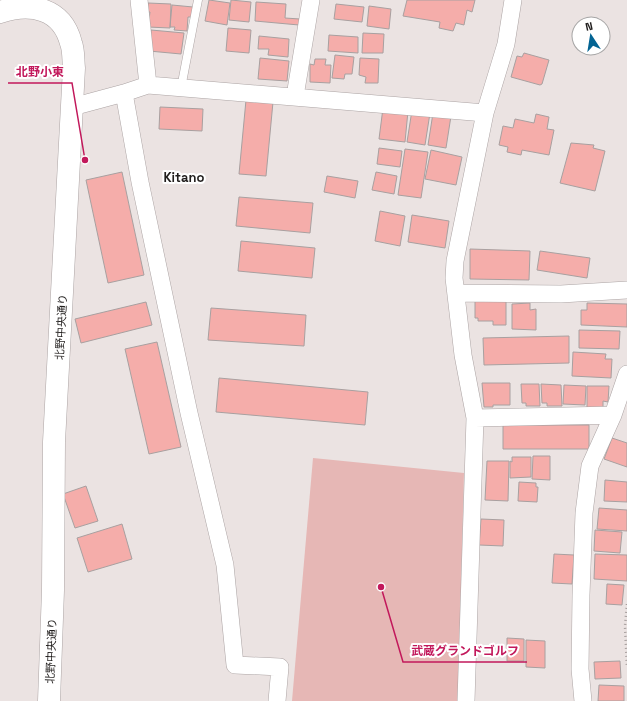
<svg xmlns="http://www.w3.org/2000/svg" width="627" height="701" font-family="'Space Grotesk','Noto Sans JP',sans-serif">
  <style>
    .green { fill: #e6b7b5 }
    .building { fill: #f5adaa; stroke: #a8a0a0 }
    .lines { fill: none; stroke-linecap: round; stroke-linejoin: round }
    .lane-casing { stroke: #aca4a4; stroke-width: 9 }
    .street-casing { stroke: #aca4a4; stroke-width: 18 }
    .secondary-casing { stroke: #aca4a4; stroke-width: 23 }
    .path { stroke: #a59e9d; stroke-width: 2.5; stroke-dasharray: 1 3; stroke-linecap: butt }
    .lane { stroke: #fff; stroke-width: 8 }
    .street { stroke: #fff; stroke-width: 17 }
    .secondary { stroke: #fff; stroke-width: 22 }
    .labels { text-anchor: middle; stroke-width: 4; stroke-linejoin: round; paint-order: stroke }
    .street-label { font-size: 11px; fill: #211e1d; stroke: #fff }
    .quarter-label { font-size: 13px; font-weight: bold; fill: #211e1d; stroke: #fff }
    .leader { fill: none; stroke: #c2185b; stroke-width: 1.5 }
    .callout-dot { fill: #c2185b; stroke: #fff; stroke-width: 1.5 }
    .callout-label { font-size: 12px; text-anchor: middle; font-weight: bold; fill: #c2185b; stroke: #fff; stroke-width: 4; stroke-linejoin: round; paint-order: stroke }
  </style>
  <rect width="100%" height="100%" fill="#ebe3e2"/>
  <path class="green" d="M313 458 464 473 458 701H292Z"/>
  <path class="building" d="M209 0 230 3 227 25 205 21Z
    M231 0 251 2 249 22 229 20Z
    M407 0H475L472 12 467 10 464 25 456 23 453 31 439 28 440 22 403 16Z
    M256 2 286 4 285 18 300 19 299 25 255 21Z
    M148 3 171 4 170 28 148 27 150 12H147Z
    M336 4 364 7 362 22 334 19Z
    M172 5 193 7 192 17H188L187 31 174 30 175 27H170Z
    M369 6 391 9 389 29 367 26Z
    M228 28 251 30 249 53 226 51Z
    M151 30 184 33 181 54 149 51Z
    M363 33 384 34 383 53H362Z
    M329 35 358 37V53L328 51Z
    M259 36 289 39 288 57 268 55 269 49H258Z
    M524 53 549 60 542 84 540 85 511 77 517 56 522 57Z
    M335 55 354 57 352 74H345L344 79 332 78Z
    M260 58 289 61 287 81 258 79Z
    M360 58 379 59 378 83H365L366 77 359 75Z
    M315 59H326L325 65H331L330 83 310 82V64L314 65Z
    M246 100 273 102 266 176 239 174Z
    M160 107 203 109 202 131 159 129Z
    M383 108 408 111 405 142 379 139Z
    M412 110 430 113 425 145 407 142Z
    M433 113 451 116 446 148 428 145Z
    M536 114 549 117 547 129 554 130 549 155 522 150 521 155 507 152 508 147 499 145 503 126 513 128 515 119 534 123Z
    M571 143 594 145 593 148 605 151 595 191 560 183Z
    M379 148 402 151 400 167 377 164Z
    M405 149 428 152 421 198 398 195Z
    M431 150 462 157 456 185 425 179Z
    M122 172 144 275 108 283 86 180Z
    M376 172 397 176 394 194 372 190Z
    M327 176 358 181 355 198 324 192Z
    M239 197 313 203 310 233 236 226Z
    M380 211 405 216 400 246 375 241Z
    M412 215 449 221 445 248 408 242Z
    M241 241 315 248 312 278 238 271Z
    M470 249 530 251 529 280 470 279Z
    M540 251 590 258 587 278 537 270Z
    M475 300H506V325H493V321H478V318H475Z
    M146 302 152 325 81 343 75 319Z
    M530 303V310L536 309V330L512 329V304Z
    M587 303 627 304V327L581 325V310H587Z
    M211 308 306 315 304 346 208 340Z
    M579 330 620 331 619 349 579 348Z
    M569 336V363L484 365 483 338Z
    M157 342 181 447 149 454 125 349Z
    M573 352 606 354 605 359H612L611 378 572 376Z
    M219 378 368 392 365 425 216 412Z
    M482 383H510V405H493V407H484Z
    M521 384H539L540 406H526V403H522Z
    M541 384 561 385 562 406H547V403H542Z
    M564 385 586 386 585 405 563 404Z
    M587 386H609L608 402 603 401V408H587Z
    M503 425H589V449H503Z
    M612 438 627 443V467L604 459Z
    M533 456H550V480L532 479Z
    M512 457H531V477L510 478V461L512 462Z
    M487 461H509L508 501 485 500Z
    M605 480 627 482V502L604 501Z
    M519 482 536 483V487H538L537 502 518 501Z
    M86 486 98 521 75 528 63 494Z
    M599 508 627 510V531L597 529Z
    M481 519 504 520 503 546 479 545Z
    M122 524 132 559 88 572 77 538Z
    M595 530 622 532 620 553 594 551Z
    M554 554 574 555 572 584 552 583Z
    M595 554 627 555V581L594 579Z
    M607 584 624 585 622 605 606 604Z
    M507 638 524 639V661H507Z
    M526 640 545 641V668L526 667Z
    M620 661 621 678 595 679 594 662Z
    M599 685 624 686V701H598Z"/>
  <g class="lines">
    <g class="lane-casing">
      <path id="lane" d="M181 88 198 0"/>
    </g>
    <g class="street-casing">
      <path id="street" d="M139 0 148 85 124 93 140 182 189 413 225 565 235 665 280 667 277 701
        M148 85 485 113
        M295 96 311 0
        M72 107 124 93
        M456 293 561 294 627 290
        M475 418 613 415
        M466 701 475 418 463 355 454 278 455 261 485 113 506 44 513 0
        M583 701 580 669 581 595 584 513 590 466 613 415 627 374"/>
    </g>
    <g class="secondary-casing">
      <path id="secondary" d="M0 12C31 2 62 8 71 43 74 51 73 60 74 68L54 442 53 590 49 701"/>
    </g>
    <path class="path" d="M627 604 625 626 627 667"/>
    <use href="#lane" class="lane"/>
    <use href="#street" class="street"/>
    <use href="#secondary" class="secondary"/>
  </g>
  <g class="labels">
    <g class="street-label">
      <text transform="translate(61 327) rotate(-87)" y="4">北野中央通り</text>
      <text transform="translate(51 651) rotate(-88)" y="4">北野中央通り</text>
    </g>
    <g class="quarter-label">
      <text x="184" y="182">Kitano</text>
    </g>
  </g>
  <path class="leader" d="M85 160L72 83H8M381 587L403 662H527"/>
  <g class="callout-dot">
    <circle cx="85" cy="160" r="4"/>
    <circle cx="381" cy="587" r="4"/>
  </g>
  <g class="callout-label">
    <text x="40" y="76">北野小東</text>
    <text x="465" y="655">武蔵グランドゴルフ</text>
  </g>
  <g transform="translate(591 36) rotate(348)"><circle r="19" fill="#ffffff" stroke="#a6a5a5"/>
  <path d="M0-3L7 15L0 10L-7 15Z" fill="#036493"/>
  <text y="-6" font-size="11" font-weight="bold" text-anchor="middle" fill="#211e1d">N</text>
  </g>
</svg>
